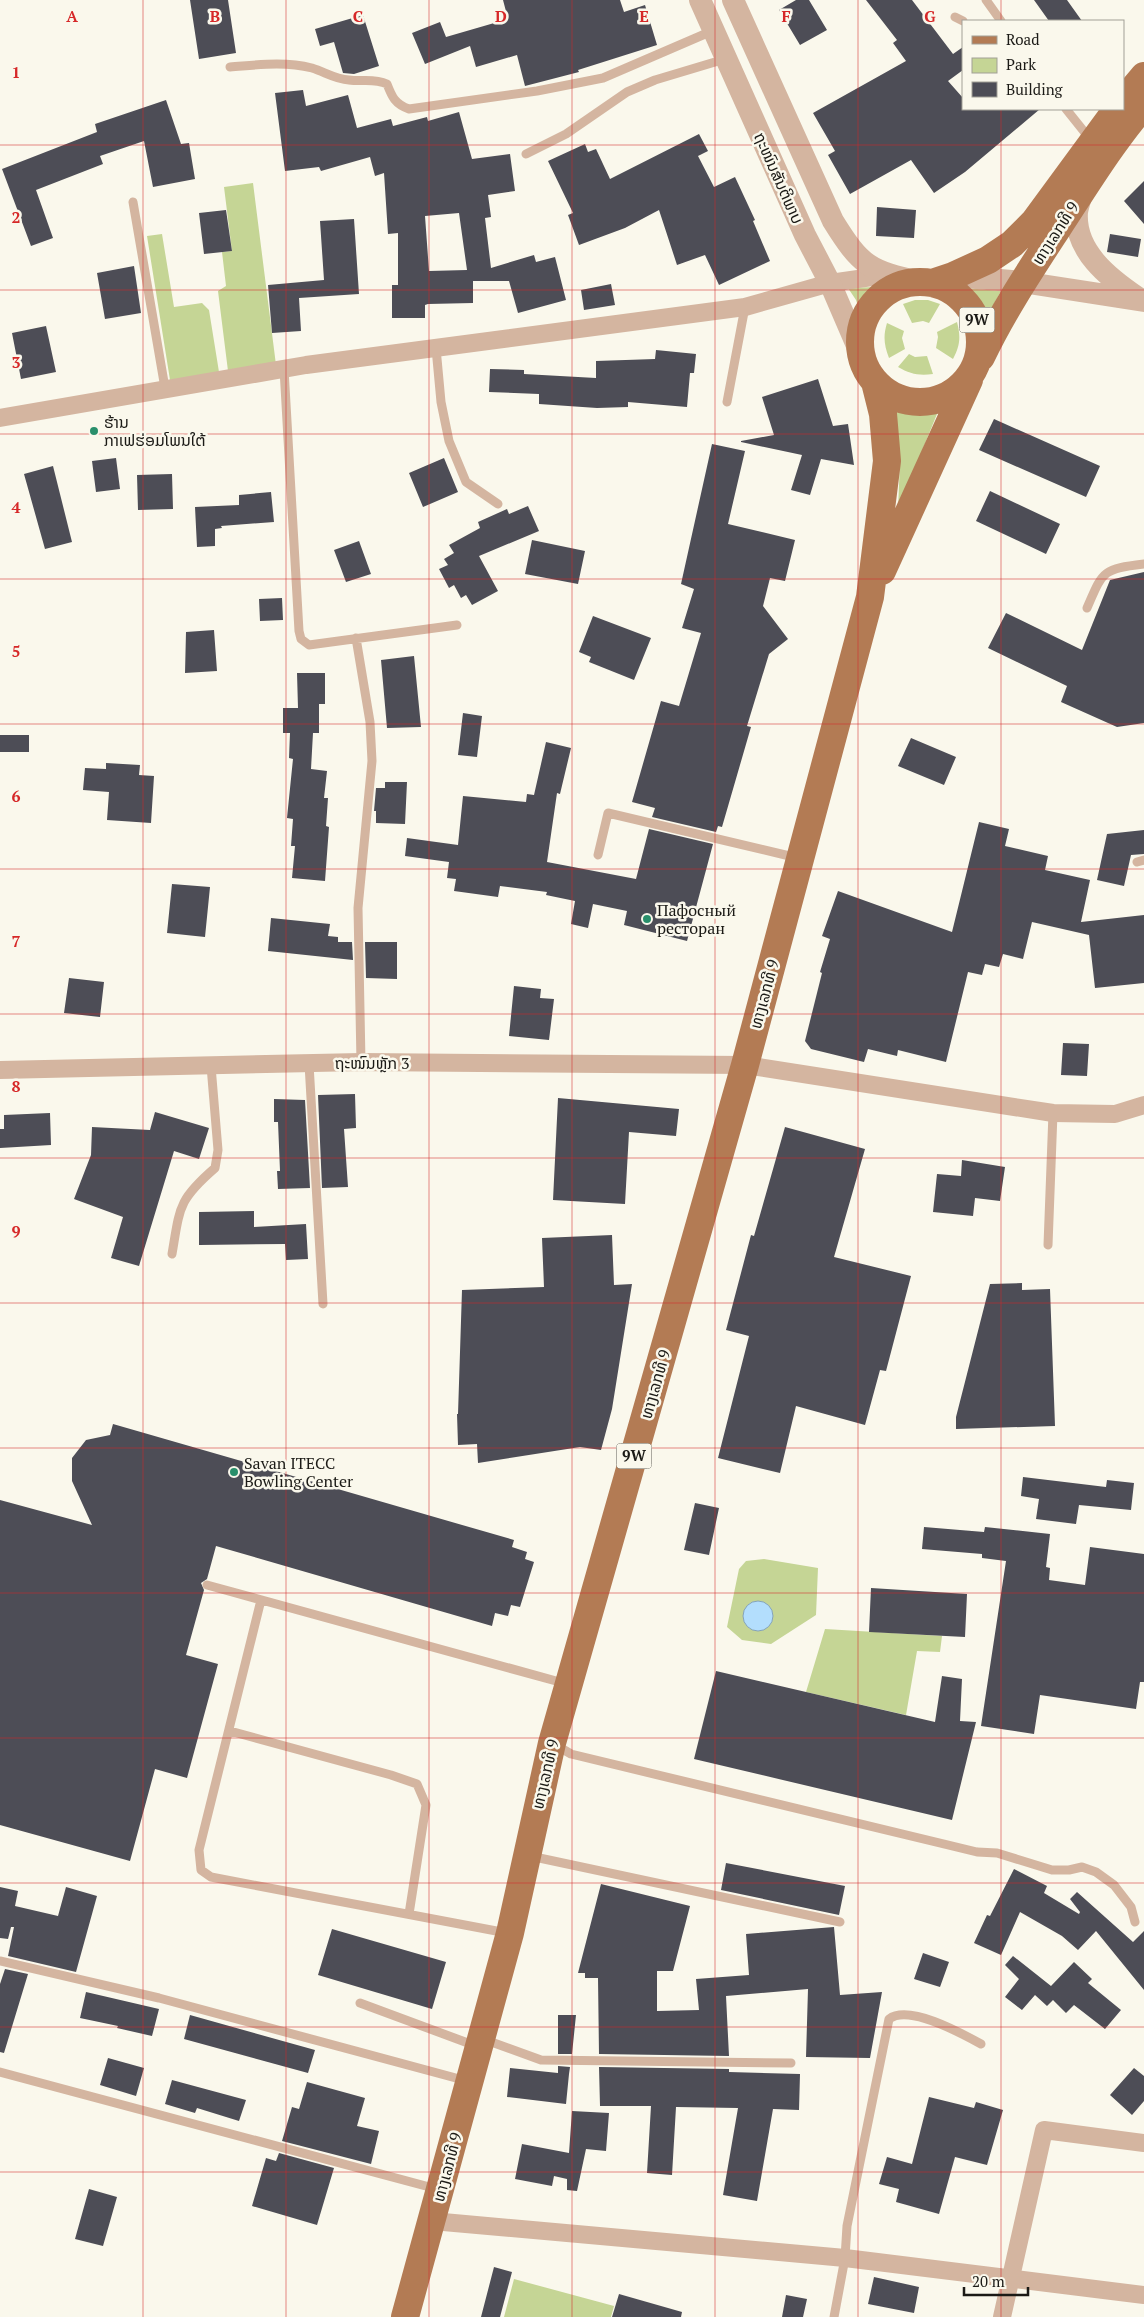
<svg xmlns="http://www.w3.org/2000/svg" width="1144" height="2317" font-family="'PT Serif','Noto Sans Lao',serif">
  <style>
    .green { fill: #c5d595; fill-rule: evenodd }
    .water { fill: #b3defd; stroke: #85a3b8 }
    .building { fill: #4d4d56; fill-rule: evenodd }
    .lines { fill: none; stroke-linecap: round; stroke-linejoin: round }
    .service { stroke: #d4b5a0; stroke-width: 9 }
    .minor { stroke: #d4b5a0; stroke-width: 18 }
    .tertiary { stroke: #d4b5a0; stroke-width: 22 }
    .primary { stroke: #b37b54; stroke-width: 28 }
    .grid { fill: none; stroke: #d62828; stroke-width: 1; stroke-opacity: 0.55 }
    .poi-dot { fill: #298f6b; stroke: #faf8ec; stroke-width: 2 }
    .labels { text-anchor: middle; stroke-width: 5; stroke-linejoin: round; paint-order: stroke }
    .shield { fill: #faf8ec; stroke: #5e5d56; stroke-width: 1 }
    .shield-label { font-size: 15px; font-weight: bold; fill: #1b1a16 }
    .street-label { font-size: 16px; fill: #1b1a16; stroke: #faf8ec }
    .poi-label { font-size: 16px; fill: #1b1a16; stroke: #faf8ec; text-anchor: start }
    .grid-label { font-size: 16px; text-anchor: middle; font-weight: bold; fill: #d62828; stroke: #faf8ec; stroke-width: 5; stroke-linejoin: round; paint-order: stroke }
  </style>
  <rect width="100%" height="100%" fill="#faf8ec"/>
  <path class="green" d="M253 183 276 365 228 371 218 291 226 286 222 252 232 251 224 187Z
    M162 234 174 307 202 303 209 310 219 372 170 380 147 236Z
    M875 287 859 309 856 300 848 288Z
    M966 288 1001 291 985 320 979 305Z
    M915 300H928L940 304 929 323 923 321 912 323 903 304Z
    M957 322C961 337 960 346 953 359L936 348 938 337 937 332Z
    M887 323 904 331 902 338 905 349 889 358C884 345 883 336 887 323Z
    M909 354 915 357 927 356 933 374C919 376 910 374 898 367Z
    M895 406C909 413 924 411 939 409L898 510 900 460Z
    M764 1559 818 1568 816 1615 771 1644 742 1640 727 1627 739 1569 746 1561ZM759 1601 768 1605 758 1631 749 1628 743 1616 750 1603Z
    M825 1629 942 1636 940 1652 917 1651 906 1715 806 1692Z
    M514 2279 614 2306 611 2317H504Z"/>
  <path class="water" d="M743 1616a15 15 0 1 1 30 0a15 15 0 1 1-30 0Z"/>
  <path class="building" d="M190 0H228L236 53 199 59Z
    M503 0H620L624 12 645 5 657 45 578 70 579 72 525 86 517 55 476 67 470 46 425 64 412 33 440 22 446 37 508 19Z
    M796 0H809L827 30 800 45 779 10Z
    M866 0H912L953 54 963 47V70L948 81 963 98V109H1040L965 172 934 193 911 160 850 194 828 155 835 151 813 113 906 61 893 43 897 40Z
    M1034 0H1067L1082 21H1049Z
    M363 15 379 66 354 74 343 73 334 42 320 46 315 29Z
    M303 90 306 106 348 95 357 128 391 119 393 126 427 117 428 121 459 112 472 159 510 154 515 191 488 195 491 217 485 218 491 268 534 255 536 262 555 257 566 300 518 313 509 281H473V303L428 304 425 305V318H392V285H398V233L388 234 384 173 375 176 370 157 321 171 319 167 285 171 275 93ZM459 213 467 270 429 271 425 216Z
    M166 100 181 144 189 143 195 179 153 187 144 141 100 156 103 164 36 190 53 238 31 246 2 169 97 132 95 124Z
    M699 134 708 151 698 156 714 187 735 177 755 220 753 221 770 261 719 285 705 255 677 265 659 210 625 228 579 245 568 215 573 213 548 161 585 144 588 152 596 149 610 179Z
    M1144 181V224L1124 201Z
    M877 207 916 210 914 238 876 236Z
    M226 210 232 251 204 254 199 213Z
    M354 219 359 294 299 298 301 331 272 333 268 285 324 280 320 221Z
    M1110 234 1141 239 1138 257 1107 252Z
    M134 266 141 313 105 319 97 273Z
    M611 284 615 305 584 310 581 290Z
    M46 326 56 372 21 379 12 333Z
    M656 350 696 354 694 373H690L687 407 628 402V407L597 408 539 404V394L489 392 490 369 524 370V374L596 378V361L655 359Z
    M818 379 833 426 848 424 854 465 821 459 810 495 791 490 802 455 741 442V441L774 435 762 397Z
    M994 419 1100 466 1086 497 979 450Z
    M712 444 745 451 728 524 795 540 785 581 770 578 763 606 788 639 769 654 747 726 751 727 722 827 718 826 716 832 652 817 655 808 632 802 661 701 679 706 701 633 682 628 694 589 681 584Z
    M116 458 120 489 96 492 92 461Z
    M444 458 458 492 423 507 409 473Z
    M53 466 72 542 45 549 24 474Z
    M172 474 173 509 138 510 137 475Z
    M990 491 1060 524 1046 554 976 521Z
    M271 492 274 522 221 526 222 528 215 529V546L197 547 195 507 239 505V495Z
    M528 506 539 531 479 556 498 591 472 605 466 595 461 598 454 585 449 588 439 569 448 565 444 559 454 553 449 545 480 528 478 522 507 509 509 514Z
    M532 540 585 551 578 584 525 574Z
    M359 541 371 574 346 582 334 550Z
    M1144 572V723L1117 727 1061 702 1067 686 988 648 1006 613 1082 650 1110 580Z
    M282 598 283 620 260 621 259 599Z
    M593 616 651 638 634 680 589 662 591 657 579 652Z
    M214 630 217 671 185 673 186 632Z
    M414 656 421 727 387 728 381 660Z
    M297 673H325V704H319V733H313L311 769 327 771 324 798H328L326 826 329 827 325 881 292 878 295 846H291L293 819 287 818 293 759 289 758 290 733H283V708H298Z
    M463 713 482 716 477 757 458 755Z
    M0 735H29V752H0Z
    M911 738 956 757 944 785 898 766Z
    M546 742 571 748 560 794 557 793 547 862 636 879 649 829 713 844 687 941 624 925 627 911 593 904 588 928 571 924 575 901 546 895 547 892 500 886 498 897 454 891 456 879 447 878 449 862 405 856 407 838 458 845 463 796 526 802 527 794 534 795Z
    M106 763 140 765 139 775 154 776 151 823 107 820 109 792 83 790 85 768 106 769Z
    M385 782H407L405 824 376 823V811H374L376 788H385Z
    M979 822 1009 829 1005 846 1048 856 1045 870 1090 880 1081 922 1144 915V983L1095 988 1089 935 1032 922 1023 959 1003 954 999 967 985 964 982 975 968 972 946 1062 898 1050 897 1056 868 1049 864 1062 811 1049 805 1041 822 973 820 972 830 939 822 936 838 891 952 932Z
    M1144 830V854L1131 855 1124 886 1097 880 1107 834Z
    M172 884 210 887 205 937 167 933Z
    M271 918 330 924 328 936 338 937V942H352L353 960 268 951Z
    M365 942H397V979L366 978Z
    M69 978 104 982 100 1017 64 1013Z
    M514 986 541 989 540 998 554 999 549 1040 509 1036Z
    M1063 1043 1089 1044 1087 1076 1061 1075Z
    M355 1094 356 1128 344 1129 348 1187 322 1188 318 1095Z
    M558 1098 679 1109 676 1136 629 1132 625 1204 553 1200Z
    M274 1099 305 1100 310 1188 278 1189 277 1171H280L278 1122H274Z
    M155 1112 209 1128 199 1159 174 1151 139 1266 111 1258 123 1217 74 1199 91 1155 92 1127 150 1130Z
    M50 1113 51 1145 0 1148V1129H4V1115Z
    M785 1127 865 1149 834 1257 911 1276 886 1371 880 1370 865 1425 796 1406 780 1473 718 1458 749 1336 726 1330 751 1235 754 1236Z
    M962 1160 1005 1167 1000 1201 975 1198 973 1216 933 1212 937 1174 961 1176Z
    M254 1211V1227L306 1224 308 1259 286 1260 285 1244 199 1245V1212Z
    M612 1235 614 1285 632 1284 612 1409 601 1450 580 1447 478 1463 477 1444 458 1445 457 1414H458L462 1290 544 1287 542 1238Z
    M1022 1283V1290L1050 1289 1055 1426 956 1429V1417L990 1284Z
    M113 1424 514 1540 512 1547 527 1552 525 1559 534 1562 520 1607 511 1605 508 1616 495 1613 492 1626 216 1546 207 1579 201 1583 204 1590 186 1655 218 1664 187 1778 155 1769 130 1861 0 1825V1500L92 1525 72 1481V1458L86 1440 110 1435Z
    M1023 1477 1106 1487 1107 1480 1134 1483 1131 1510 1079 1505 1076 1524 1036 1519 1039 1499 1021 1496Z
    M695 1503 719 1508 709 1555 684 1550Z
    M924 1527 984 1532 985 1527 1050 1534 1046 1567 1050 1568 1049 1580 1085 1585 1090 1547 1144 1554V1682H1140L1136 1709 1040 1695 1034 1734 981 1726 1006 1561 982 1558V1554L922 1549Z
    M871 1588 967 1594 965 1637 869 1632Z
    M716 1671 935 1722 942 1676 962 1679 960 1721 976 1722 952 1820 694 1759Z
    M726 1863 845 1886 839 1915 721 1890Z
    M1014 1869 1047 1886 1044 1893 1079 1914 1080 1912 1070 1899 1077 1892 1133 1942 1144 1931V1990L1096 1931 1078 1950 1062 1936 1020 1912 1001 1955 974 1943 987 1915 990 1916Z
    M601 1884 690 1906 673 1971H657V2011L699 2010 696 1979 749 1975 746 1934 834 1927 840 1995 882 1992 870 2058 806 2057 808 1989 726 1996 729 2056 599 2054 598 1978H585V1973H578Z
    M0 1887 18 1891 15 1906 58 1916 66 1887 97 1896 76 1972 8 1956 14 1927H11L8 1939 0 1938Z
    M332 1929 446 1962 432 2009 318 1975Z
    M923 1953 949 1962 940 1987 914 1979Z
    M1013 1956 1051 1986 1074 1962 1092 1979 1088 1983 1121 2010 1105 2029 1074 2005 1066 2013 1053 2000 1047 2006 1035 1995 1022 2010 1005 1997 1019 1979 1005 1965Z
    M5 1969 28 1974 4 2053 0 2052V1984Z
    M86 1992 159 2009 152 2036 117 2028 118 2026 80 2018Z
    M190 2015 315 2050 308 2073 184 2039Z
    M558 2015H576L572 2054H558Z
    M108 2058 144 2068 136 2096 100 2085Z
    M558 2066 570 2067 569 2074H567H569L566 2104 507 2097 510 2068 558 2073Z
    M599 2067 729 2069V2072L800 2074 799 2110 773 2109 757 2201 723 2195 738 2108 676 2107 672 2175 647 2173 651 2106H600Z
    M1134 2068 1144 2076V2101L1132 2115 1110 2095Z
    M172 2080 246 2100 239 2121 197 2108 195 2113 165 2104Z
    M307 2082 365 2098 357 2126 379 2131 371 2164 282 2141 292 2107 299 2109Z
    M929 2097 974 2108 976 2102 1003 2110 987 2165 955 2157 939 2214 896 2202 899 2189 879 2184 887 2157 912 2164Z
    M572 2111 609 2113 606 2151 586 2149 577 2191 567 2190V2179L554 2176 552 2186 515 2179 522 2144 569 2153Z
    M279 2153 334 2168 317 2225 252 2206 266 2158 276 2161Z
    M89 2189 117 2197 103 2246 75 2239Z
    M494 2267 512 2272 500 2317H481Z
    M874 2277 919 2287 914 2313 868 2304Z
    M619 2294 682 2312 681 2317H612Z
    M786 2295 807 2299 803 2317H782Z"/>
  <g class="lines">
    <path class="service" d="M986 0 1001 21
      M955 17 963 21
      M230 67C257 65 284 61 312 68 325 72 335 79 349 80 362 82 374 78 387 84 392 97 395 104 409 109L537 91 603 78 712 31
      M1066 109 1090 139
      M526 154 566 134 627 92 655 80 725 59
      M133 202 165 388
      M436 348 441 402 449 441 466 482 498 504
      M284 369 299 631 301 639 309 645 457 625
      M727 402 745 307
      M1087 608C1103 571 1102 569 1144 564
      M356 638 370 722 372 761 358 908 361 1062
      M598 855 608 813 798 858
      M1137 862 1144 860
      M309 1064 323 1304
      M1048 1245 1053 1113
      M172 1254C180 1207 178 1200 215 1168L218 1150 211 1066
      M207 1585 567 1684
      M261 1600 199 1850 201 1870 211 1877 507 1933
      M230 1731 391 1775 417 1784 426 1805 409 1914
      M554 1744 571 1754 944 1844 977 1852 997 1853 1052 1870H1069L1082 1867 1096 1872 1114 1885 1131 1907 1135 1922
      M530 1856 840 1922
      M0 1961 159 1998 467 2081
      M360 2003 476 2046
      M483 2039 541 2060 791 2063
      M0 2072 437 2189
      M834 2317 845 2258 847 2226 889 2019C909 2004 961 2033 981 2044"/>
    <path class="minor" d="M0 418 306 365 745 307 830 283 886 275
      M0 1070 361 1062 745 1065 1053 1113 1115 1114 1144 1105
      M432 2221 845 2258 1144 2295
      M1002 2317 1044 2130 1144 2143"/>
    <path class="tertiary" d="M700 0 805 235 830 283 861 355
      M733 0 833 221C861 266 869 271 921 282
      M1082 194C1080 200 1078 206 1077 212 1074 251 1109 278 1137 297
      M953 276 1022 282 1144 301"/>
    <path class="primary" d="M1123 101 1144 76
      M860 342a60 60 0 1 1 120 0a60 60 0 1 1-120 0Z
      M932 283 953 276 988 260 1012 244 1034 222 1117 109
      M981 357C1003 311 1031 269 1059 226 1086 185 1112 142 1144 105
      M882 571 969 380
      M405 2317 510 1933 552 1743 745 1065 870 597 887 461 883 414 875 382"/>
  </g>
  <path class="grid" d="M143 0V2317M286 0V2317M429 0V2317M572 0V2317M715 0V2317M858 0V2317M1001 0V21M1001 109V2317M0 145H1144M0 290H1144M0 434H1144M0 579H1144M0 724H1144M0 869H1144M0 1014H1144M0 1158H1144M0 1303H1144M0 1448H1144M0 1593H1144M0 1738H1144M0 1883H1144M0 2027H1144M0 2172H1144"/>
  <g class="poi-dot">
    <circle cx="94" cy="431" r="5"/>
    <circle cx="647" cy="919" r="5"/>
    <circle cx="234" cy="1472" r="5"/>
  </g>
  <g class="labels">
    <g class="shield">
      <rect x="959.5" y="307.5" width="35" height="25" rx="4"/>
      <rect x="616.5" y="1443.5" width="35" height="25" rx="4"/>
    </g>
    <g class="shield-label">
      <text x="977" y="325">9W</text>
      <text x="634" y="1461">9W</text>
    </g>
    <g class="street-label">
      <text transform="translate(779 178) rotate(66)" y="6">ຖະໜົນສັນຕິພາບ</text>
      <text transform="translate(1055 233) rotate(-57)" y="6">ທາງເລກທີ 9</text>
      <text transform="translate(764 994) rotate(-75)" y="6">ທາງເລກທີ 9</text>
      <text x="372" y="1069">ຖະໜົນຫຼັກ 3</text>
      <text transform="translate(655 1384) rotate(-74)" y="6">ທາງເລກທີ 9</text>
      <text transform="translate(545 1774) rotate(-77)" y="6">ທາງເລກທີ 9</text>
      <text transform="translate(447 2167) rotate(-75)" y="6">ທາງເລກທີ 9</text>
    </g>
    <g class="poi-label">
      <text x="104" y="428">ຮ້ານ<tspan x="104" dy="18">ກາເຟຮ່ອມໂພນໃຕ້</tspan></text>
      <text x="657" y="916">Пафосный<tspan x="657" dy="18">ресторан</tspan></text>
      <text x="244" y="1469">Savan ITECC<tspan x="244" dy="18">Bowling Center</tspan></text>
    </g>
  </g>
  <g class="grid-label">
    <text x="72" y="22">A</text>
    <text x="215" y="22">B</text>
    <text x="358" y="22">C</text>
    <text x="501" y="22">D</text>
    <text x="644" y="22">E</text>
    <text x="786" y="22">F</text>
    <text x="930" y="22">G</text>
    <text x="16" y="78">1</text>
    <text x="16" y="223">2</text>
    <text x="16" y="368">3</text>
    <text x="16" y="513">4</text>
    <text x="16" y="657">5</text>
    <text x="16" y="802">6</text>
    <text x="16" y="947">7</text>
    <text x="16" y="1092">8</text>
    <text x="16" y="1237">9</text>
  </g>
  <rect x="962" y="20" width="162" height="90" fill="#faf8ec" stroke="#a19f96"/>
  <rect x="972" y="36" width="25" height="8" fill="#b37b54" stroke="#a19f96"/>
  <text x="1006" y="45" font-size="15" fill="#1b1a16">Road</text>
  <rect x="972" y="58" width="25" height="15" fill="#c5d595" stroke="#a19f96"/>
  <text x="1006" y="70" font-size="15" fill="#1b1a16">Park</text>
  <rect x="972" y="82" width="25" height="15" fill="#4d4d56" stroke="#a19f96"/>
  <text x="1006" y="95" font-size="15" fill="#1b1a16">Building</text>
  <path d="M964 2287v8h64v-8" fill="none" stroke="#1b1a16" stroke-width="2.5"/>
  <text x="972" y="2287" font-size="15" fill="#1b1a16" stroke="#faf8ec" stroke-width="4" paint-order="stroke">20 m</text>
</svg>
